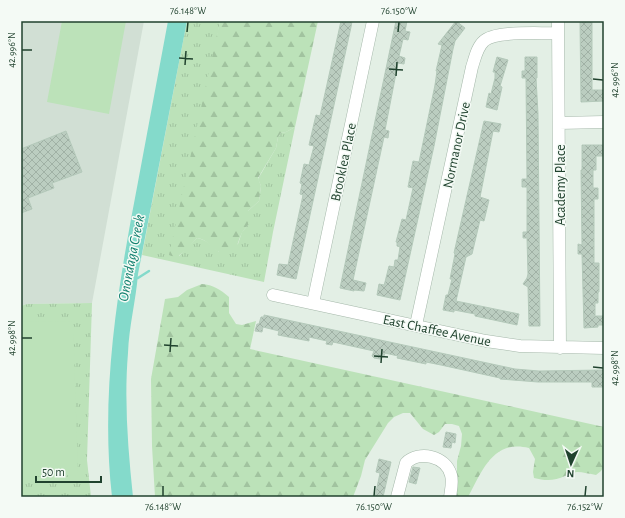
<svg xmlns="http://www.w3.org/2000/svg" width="625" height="518" font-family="'Alegreya Sans',sans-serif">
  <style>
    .built { fill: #d1dfd4 }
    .grass { fill: url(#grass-tufts) }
    .forest { fill: url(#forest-firs) }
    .garden { fill: #bce2b9 }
    .water { fill: #84dacb }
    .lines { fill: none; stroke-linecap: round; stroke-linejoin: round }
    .stream { stroke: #84dacb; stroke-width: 2.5 }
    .building { fill: url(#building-cross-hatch); stroke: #b4c9ba }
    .minor-casing { stroke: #a5b8aa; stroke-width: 13 }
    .minor { stroke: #fff; stroke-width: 12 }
    .ticks { fill: none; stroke: #20422e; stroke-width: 1.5 }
    .labels { text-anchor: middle; stroke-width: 3; stroke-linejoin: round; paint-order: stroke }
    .street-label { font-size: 14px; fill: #20422e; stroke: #f4faf5 }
    .water-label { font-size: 15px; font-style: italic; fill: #12806f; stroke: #f4faf5 }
    .neatline { fill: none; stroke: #20422e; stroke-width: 1.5 }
    .ticks-label { font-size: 10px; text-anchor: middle; fill: #20422e }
  </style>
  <defs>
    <pattern id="grass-tufts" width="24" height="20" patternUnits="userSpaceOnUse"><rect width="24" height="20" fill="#bce2b9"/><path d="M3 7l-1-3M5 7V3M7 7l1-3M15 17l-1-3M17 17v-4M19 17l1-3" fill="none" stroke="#a1c39f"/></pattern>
    <pattern id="forest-firs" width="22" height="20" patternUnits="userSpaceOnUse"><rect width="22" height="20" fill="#bce2b9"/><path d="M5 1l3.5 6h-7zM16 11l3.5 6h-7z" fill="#a1c39f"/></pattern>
    <pattern id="building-cross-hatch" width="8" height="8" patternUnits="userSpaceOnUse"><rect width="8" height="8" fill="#bbcdc0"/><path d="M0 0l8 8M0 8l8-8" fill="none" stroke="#a0b1a5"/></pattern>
  </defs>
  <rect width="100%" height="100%" fill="#e3efe5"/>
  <path class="built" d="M21 21H144L92 303 27 304 21 306Z"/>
  <path class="grass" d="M187 21H220L179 256 197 238C206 239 213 247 219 252L238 244 242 232 248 225V211L259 201 261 186 258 179 276 148 278 137 281 133 286 132 295 127 273 232 264 282 142 255Z
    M92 303 87 460 91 497H21V306L27 304Z"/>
  <path class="forest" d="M220 21H318L295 127 286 132 281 133 278 137 276 148 258 178 261 186 259 201 248 211V225C246 228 243 230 242 233 237 242 239 248 229 254 226 254 222 254 219 252 211 248 207 239 197 238 190 245 180 261 169 255L170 250Z
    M202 284C213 285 220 289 229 297V313L236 324 242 325 256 321 250 349 604 427V466L601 471 596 475C590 474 583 472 577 472 573 472 569 475 565 476 555 481 545 481 534 478L533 472 535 459 529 448C493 439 482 471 468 497H454L457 474V461L461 446 462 434 459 426 452 424H445L439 432 434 435 423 429 410 413H403L394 417 388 423 365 460 361 476 353 497H155L152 446 151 379 165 299 178 297 187 290Z"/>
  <path class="garden" d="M62 21H126L109 114 47 102Z
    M73 321 78 475 21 477V322Z"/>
  <path class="water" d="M168 21H187L138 274C136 300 129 326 128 353 124 401 128 449 133 497H112C100 391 118 286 138 182 148 128 158 75 168 21Z"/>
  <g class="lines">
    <path class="stream" d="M138 278 149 271"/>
  </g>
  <path class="building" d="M341 21H352L351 27 296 279 277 275 279 264 288 265 303 195 300 194 302 184 300 183 304 164 309 165 314 146 309 145 316 115 320 116Z
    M396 21H407L405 31 410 32 408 40 403 39 399 56 405 58 404 64 398 63 385 130 389 131 388 138 384 137 353 280 366 283 364 291 354 290V291L340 288Z
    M456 21 465 28 455 41 453 49 434 146 400 300 377 295 379 284 384 285 385 282 389 266 394 267 395 260H398L400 247 397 246V242H396L402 219 406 220 408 211 413 188 408 187 413 161 419 162 435 85 437 71H436L442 45 438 44Z
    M580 21H592V90H604V101L581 102Z
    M497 57 508 60 500 86 502 87 497 110 486 107 489 93 491 94 495 78V72H493Z
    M525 57H537V78H536L538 114 540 326H529L528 287 523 284 527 278 528 274 527 238H523V232H527V187H522V179H527L526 78H522V71H525Z
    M484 121 501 124 499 132 493 131 480 197 489 200 484 221 480 220 472 254 466 257 456 301 519 314 517 325 475 316V314L454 310V312L443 310 446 295H448L452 279H450L455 254 454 253Z
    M66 131 82 172 52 183 54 188 28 198 32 209 21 213V149Z
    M582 145H603V156H596V170H593V188H598V199H594V263H599V292H598V303H595V316H604V325H598V327L584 328 582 254H578V244L582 245 581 170H582Z
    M264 315 515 369 539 371 604 370V387H592V382H538L500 379V378L441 365 426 362V364L397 358 398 356 385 353 384 356H381L380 359 374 358 372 356 374 351 333 342 332 345 326 344 327 341 309 337V341L278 335 279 331 263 327 262 332 255 331 257 324H259L261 317H264Z
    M446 432 456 434 455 443 452 442 451 448 443 447Z
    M379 459 391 462 383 497H375L380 473 376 472Z
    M413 467 420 468 416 484 409 482Z"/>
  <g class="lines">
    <g class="minor-casing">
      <path id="minor" d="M558 21 560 348
        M559 123 604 122
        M273 295 486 341 520 346 604 348
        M313 303 373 21
        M416 325 472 67C475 58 477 47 484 41 495 30 542 34 558 33
        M397 497 406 463C419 450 446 456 451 475 453 482 451 490 450 497"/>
    </g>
    <use href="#minor" class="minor"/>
  </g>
  <path class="ticks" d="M187 32 188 22M398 32 399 22M22 50H32M179 58 193 59M185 65 186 51M389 69 403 70M396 76 397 62M593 79 603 80M22 338H32M164 345 178 346M170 352 171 338M374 356 388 357M381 363 382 349M593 367 603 368M163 496V486M374 496 375 486M585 496 586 486"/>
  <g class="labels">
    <g class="street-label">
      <text transform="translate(456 145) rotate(-78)" y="5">Normanor Drive</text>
      <text transform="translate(343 162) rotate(-78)" y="5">Brooklea Place</text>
      <text transform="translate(560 185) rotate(-90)" y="5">Academy Place</text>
      <text transform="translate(437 330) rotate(12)" y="5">East Chaffee Avenue</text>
    </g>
    <g class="water-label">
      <text transform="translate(131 258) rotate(-79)" y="5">Onondaga Creek</text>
    </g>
  </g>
  <rect width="625" height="518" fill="none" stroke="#f4faf5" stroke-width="44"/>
  <g transform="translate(571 464) rotate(183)" stroke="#f4faf5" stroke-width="3" paint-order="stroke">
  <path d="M0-3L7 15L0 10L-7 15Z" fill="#20422e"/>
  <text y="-6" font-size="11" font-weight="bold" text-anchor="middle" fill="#20422e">N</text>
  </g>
  <path d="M36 476v6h65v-6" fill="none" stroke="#20422e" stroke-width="2"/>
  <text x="42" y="476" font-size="12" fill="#20422e" stroke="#f4faf5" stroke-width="3" paint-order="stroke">50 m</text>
  <rect x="22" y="22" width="581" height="474" class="neatline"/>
  <g class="ticks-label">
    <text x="188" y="14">76.148°W</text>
    <text x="399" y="14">76.150°W</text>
    <text transform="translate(11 50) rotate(-90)" y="4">42.996°N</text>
    <text transform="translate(614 80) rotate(-90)" y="4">42.996°N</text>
    <text transform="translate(11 338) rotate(-90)" y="4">42.998°N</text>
    <text transform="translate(614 368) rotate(-90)" y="4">42.998°N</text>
    <text x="163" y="510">76.148°W</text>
    <text x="374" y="510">76.150°W</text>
    <text x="585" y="510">76.152°W</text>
  </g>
</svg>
